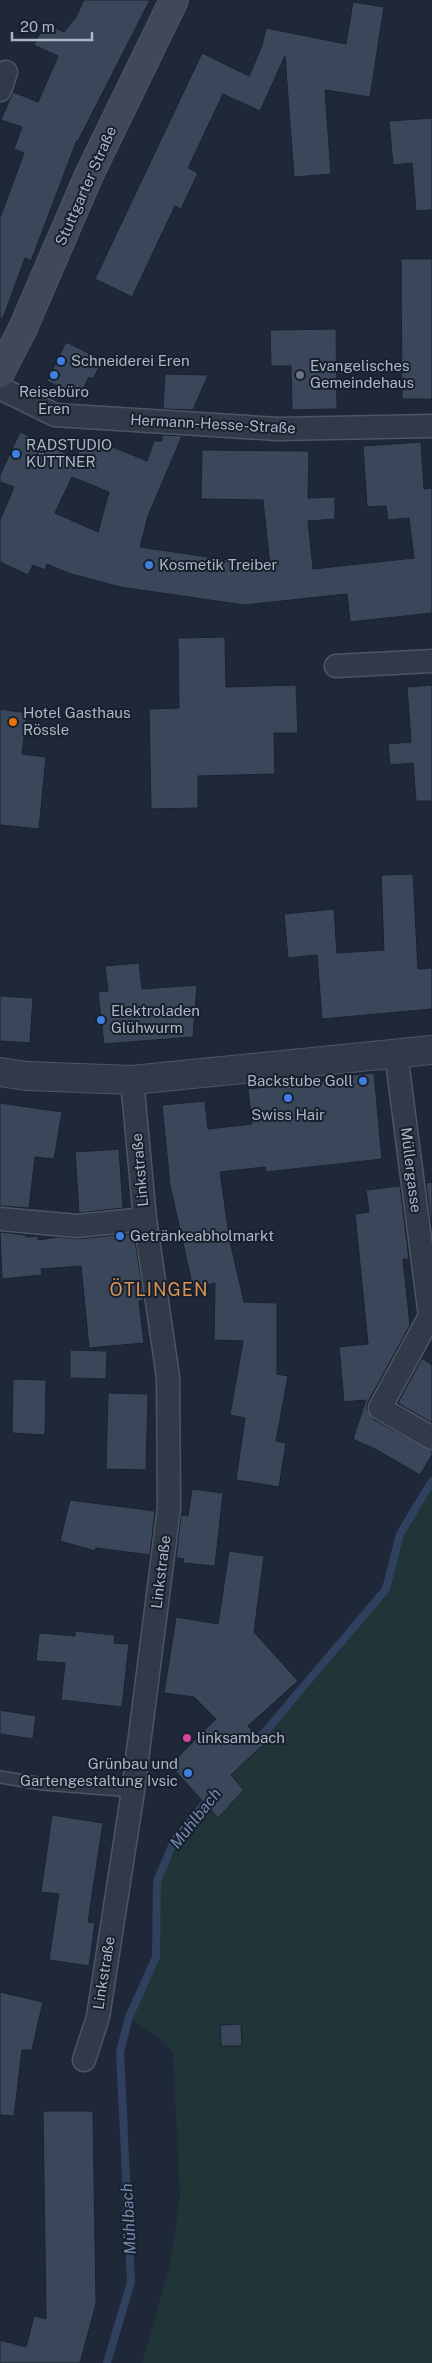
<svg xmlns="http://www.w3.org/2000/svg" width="432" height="2363" font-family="'Public Sans',sans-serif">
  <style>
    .green { fill: #213539 }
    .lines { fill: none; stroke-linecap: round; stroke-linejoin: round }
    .stream { stroke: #2f415f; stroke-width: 8 }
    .building { fill: #3a4659; stroke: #1a222f; fill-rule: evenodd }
    .service-casing { stroke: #4d5564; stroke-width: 14 }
    .minor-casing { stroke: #4d5564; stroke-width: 25 }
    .tertiary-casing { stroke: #4d5564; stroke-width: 30 }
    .secondary-casing { stroke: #4d5564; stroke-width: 30 }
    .service { stroke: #323a49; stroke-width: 11 }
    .minor { stroke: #323a49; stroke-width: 22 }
    .tertiary { stroke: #323a49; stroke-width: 28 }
    .secondary { stroke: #40495c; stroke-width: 28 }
    .shop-dot { fill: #3f7fe0; stroke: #18202d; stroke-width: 2 }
    .worship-dot { fill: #6b7280; stroke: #18202d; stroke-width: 2 }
    .food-dot { fill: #e8710a; stroke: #18202d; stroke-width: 2 }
    .hotel-dot { fill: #d1479c; stroke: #18202d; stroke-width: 2 }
    .labels { text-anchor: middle; stroke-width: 4; stroke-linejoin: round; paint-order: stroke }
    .street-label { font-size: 15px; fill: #acb5c6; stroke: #18202d }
    .poi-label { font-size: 15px; fill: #acb5c6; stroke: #18202d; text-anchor: start }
    .water-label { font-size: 16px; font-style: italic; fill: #738ab0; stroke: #18202d }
    .quarter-label { font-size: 18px; letter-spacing: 1px; fill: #d99454; stroke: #18202d }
  </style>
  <rect width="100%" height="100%" fill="#1f2838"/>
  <path class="green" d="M432 1481V2363H142L170 2265 180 2196 173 2052 158 2037 129 2017 156 1957 157 1881 175 1839 386 1590 400 1534Z"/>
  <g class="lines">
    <path class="stream" d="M253 1746 386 1589 400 1534 432 1481
      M107 2363 131 2282 120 2052 129 2017 156 1957 157 1881 175 1839 210 1797"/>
  </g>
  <path class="building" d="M84 0H150L78 141 77 140 31 261 25 258 3 318H0V218L24 153 14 149 22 127 1 120 13 92 38 102 58 56 34 45 45 23 64 32 76 17Z
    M353 2 384 7 370 97 325 90 331 174 294 177 285 56 260 111 223 94 188 168 198 173 181 209 175 206 132 297 95 279 202 53 249 76 262 46 266 28 346 44Z
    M432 118V210L416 211 412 163 393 165 389 121Z
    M401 259H432V399H402Z
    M336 329 337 409 292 410 291 366H271L270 330Z
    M66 342 103 360 93 379 89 377 79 397 47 381Z
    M165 374 208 375 193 410 163 409Z
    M20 432 76 458 86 436 147 461 154 441H162V435L182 436 148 516 140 547 270 566 263 500 201 499 202 450 309 451 308 498 335 497V519L308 521 313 569 414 558 409 518 388 520 386 506 367 507 363 446 421 442 424 489 432 488V613L350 622 347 594 244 605 120 587 68 573 47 564 45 570 33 565 28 575 0 562V520L14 487 0 482V475ZM72 477 109 492 98 532 55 513Z
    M225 637 226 687 296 685 298 733H274L275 774 198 776V808L151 809 149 709 179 708 178 638Z
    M432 685V801H416L413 763 390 765 388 744 411 742 407 687Z
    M0 709 27 713 22 754 46 757 39 829 0 825Z
    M413 874 418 969 432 968V1009L322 1019 317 955 288 958 284 914 334 909 337 953 384 950 381 875Z
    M139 963 142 989 197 985 193 1037 104 1044 98 992 108 991 105 966Z
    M0 996 33 998 30 1043 0 1041Z
    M374 1073 382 1159 266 1172 265 1167 220 1172 230 1241 244 1302 277 1303V1374L288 1376 276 1441 286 1443 279 1487 236 1480 245 1418 230 1415 243 1341 214 1340 215 1283 193 1288 170 1185 162 1105 205 1101 208 1129 252 1124 248 1089 331 1080V1077Z
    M0 1103 62 1112 54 1159 35 1157 29 1208 0 1206Z
    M119 1149 123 1208 79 1213 75 1152Z
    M432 1182V1229L426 1183Z
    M400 1186 409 1259H403L410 1325 368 1402 367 1409 373 1419 432 1451V1455L420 1475 377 1450 353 1439 366 1400 344 1402 339 1347 368 1344 355 1214 369 1212 366 1190Z
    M0 1232 26 1235V1237L38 1236V1240L58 1237 78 1239 134 1233 144 1300 139 1301 144 1343 89 1348 81 1266 41 1269 42 1275 2 1279Z
    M70 1350 107 1351 106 1379 70 1378Z
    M422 1358 432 1365V1423L398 1403Z
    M13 1379 46 1380 45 1435 12 1433Z
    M108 1393 148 1394 146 1470 106 1469Z
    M192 1489 223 1493 215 1566 183 1563 184 1559 176 1558 181 1515 188 1516Z
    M70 1500 155 1511 150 1555 96 1548 95 1551 60 1541Z
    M229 1551 264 1556 254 1632 298 1681 248 1726 264 1744 231 1775 244 1790 218 1818 170 1765 216 1719 194 1697 164 1693 176 1617 218 1624Z
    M75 1631 115 1635 114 1643 129 1644 122 1707 61 1700 65 1663 36 1661 39 1633 75 1636Z
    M0 1710 36 1716 33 1739 0 1734Z
    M52 1815 103 1823 88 1922 95 1923 89 1966 49 1960 59 1894 41 1892Z
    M0 1992 43 2002 32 2050H22L14 2116 0 2115Z
    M241 2024 242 2046H221L220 2025Z
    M43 2111H93L96 2304 80 2363H0V2340L26 2347 34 2316 46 2319Z"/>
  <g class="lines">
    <g class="service-casing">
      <path id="service" d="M0 1777 43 1784 133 1791"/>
    </g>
    <g class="minor-casing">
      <path id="minor" d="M0 90 6 72
        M0 388 55 415 278 429 432 426
        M336 666 432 661
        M396 1053 430 1316 380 1408 432 1438
        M0 1219 77 1226 145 1219
        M84 2060 98 2017 133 1791 169 1508 168 1377 145 1219 132 1080"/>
    </g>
    <g class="tertiary-casing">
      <path id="tertiary" d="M0 1072 27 1076 132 1080 432 1050"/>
    </g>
    <g class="secondary-casing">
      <path id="secondary" d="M0 373 23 328 89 175 174 0"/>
    </g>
    <use href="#service" class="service"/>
    <use href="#minor" class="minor"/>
    <use href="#tertiary" class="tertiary"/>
    <use href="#secondary" class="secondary"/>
  </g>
  <g class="shop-dot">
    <circle cx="61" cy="361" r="5"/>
    <circle cx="54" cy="375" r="5"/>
    <circle cx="16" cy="454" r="5"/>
    <circle cx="149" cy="565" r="5"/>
    <circle cx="101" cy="1020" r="5"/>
    <circle cx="363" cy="1081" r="5"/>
    <circle cx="288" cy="1098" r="5"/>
    <circle cx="120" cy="1236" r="5"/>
    <circle cx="188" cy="1773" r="5"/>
  </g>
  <circle class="worship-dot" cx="300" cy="375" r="5"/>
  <circle class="food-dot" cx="13" cy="722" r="5"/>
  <circle class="hotel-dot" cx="187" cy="1738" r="5"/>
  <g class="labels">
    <g class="street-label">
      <text transform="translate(86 186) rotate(-66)" y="5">Stuttgarter Straße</text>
      <text transform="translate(213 424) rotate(3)" y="5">Hermann-Hesse-Straße</text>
      <text transform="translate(140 1170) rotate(-95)" y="5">Linkstraße</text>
      <text transform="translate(411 1170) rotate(83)" y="5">Müllergasse</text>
      <text transform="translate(161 1572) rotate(-83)" y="5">Linkstraße</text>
      <text transform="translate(104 1973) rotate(-81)" y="5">Linkstraße</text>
    </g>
    <g class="poi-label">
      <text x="71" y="366">Schneiderei Eren</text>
      <text x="310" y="371">Evangelisches<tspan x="310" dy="17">Gemeindehaus</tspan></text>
      <text x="54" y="397" text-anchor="middle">Reisebüro<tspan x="54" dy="17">Eren</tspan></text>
      <text x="26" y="450">RADSTUDIO<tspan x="26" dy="17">KÜTTNER</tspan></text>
      <text x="159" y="570">Kosmetik Treiber</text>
      <text x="23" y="718">Hotel Gasthaus<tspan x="23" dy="17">Rössle</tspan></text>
      <text x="111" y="1016">Elektroladen<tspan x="111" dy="17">Glühwurm</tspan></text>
      <text x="353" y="1086" text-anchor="end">Backstube Goll</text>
      <text x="288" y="1120" text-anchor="middle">Swiss Hair</text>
      <text x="130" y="1241">Getränkeabholmarkt</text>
      <text x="197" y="1743">linksambach</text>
      <text x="178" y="1769" text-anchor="end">Grünbau und<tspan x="178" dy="17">Gartengestaltung Ivsic</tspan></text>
    </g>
    <g class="water-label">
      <text transform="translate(195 1818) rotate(-52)" y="6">Mühlbach</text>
      <text transform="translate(128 2219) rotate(-93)" y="6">Mühlbach</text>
    </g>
    <g class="quarter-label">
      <text x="159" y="1296">ÖTLINGEN</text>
    </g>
  </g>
  <path d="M12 32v8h80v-8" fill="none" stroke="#acb5c6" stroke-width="2.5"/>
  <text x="20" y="32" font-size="15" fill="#acb5c6" stroke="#18202d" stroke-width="4" paint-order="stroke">20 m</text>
</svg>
